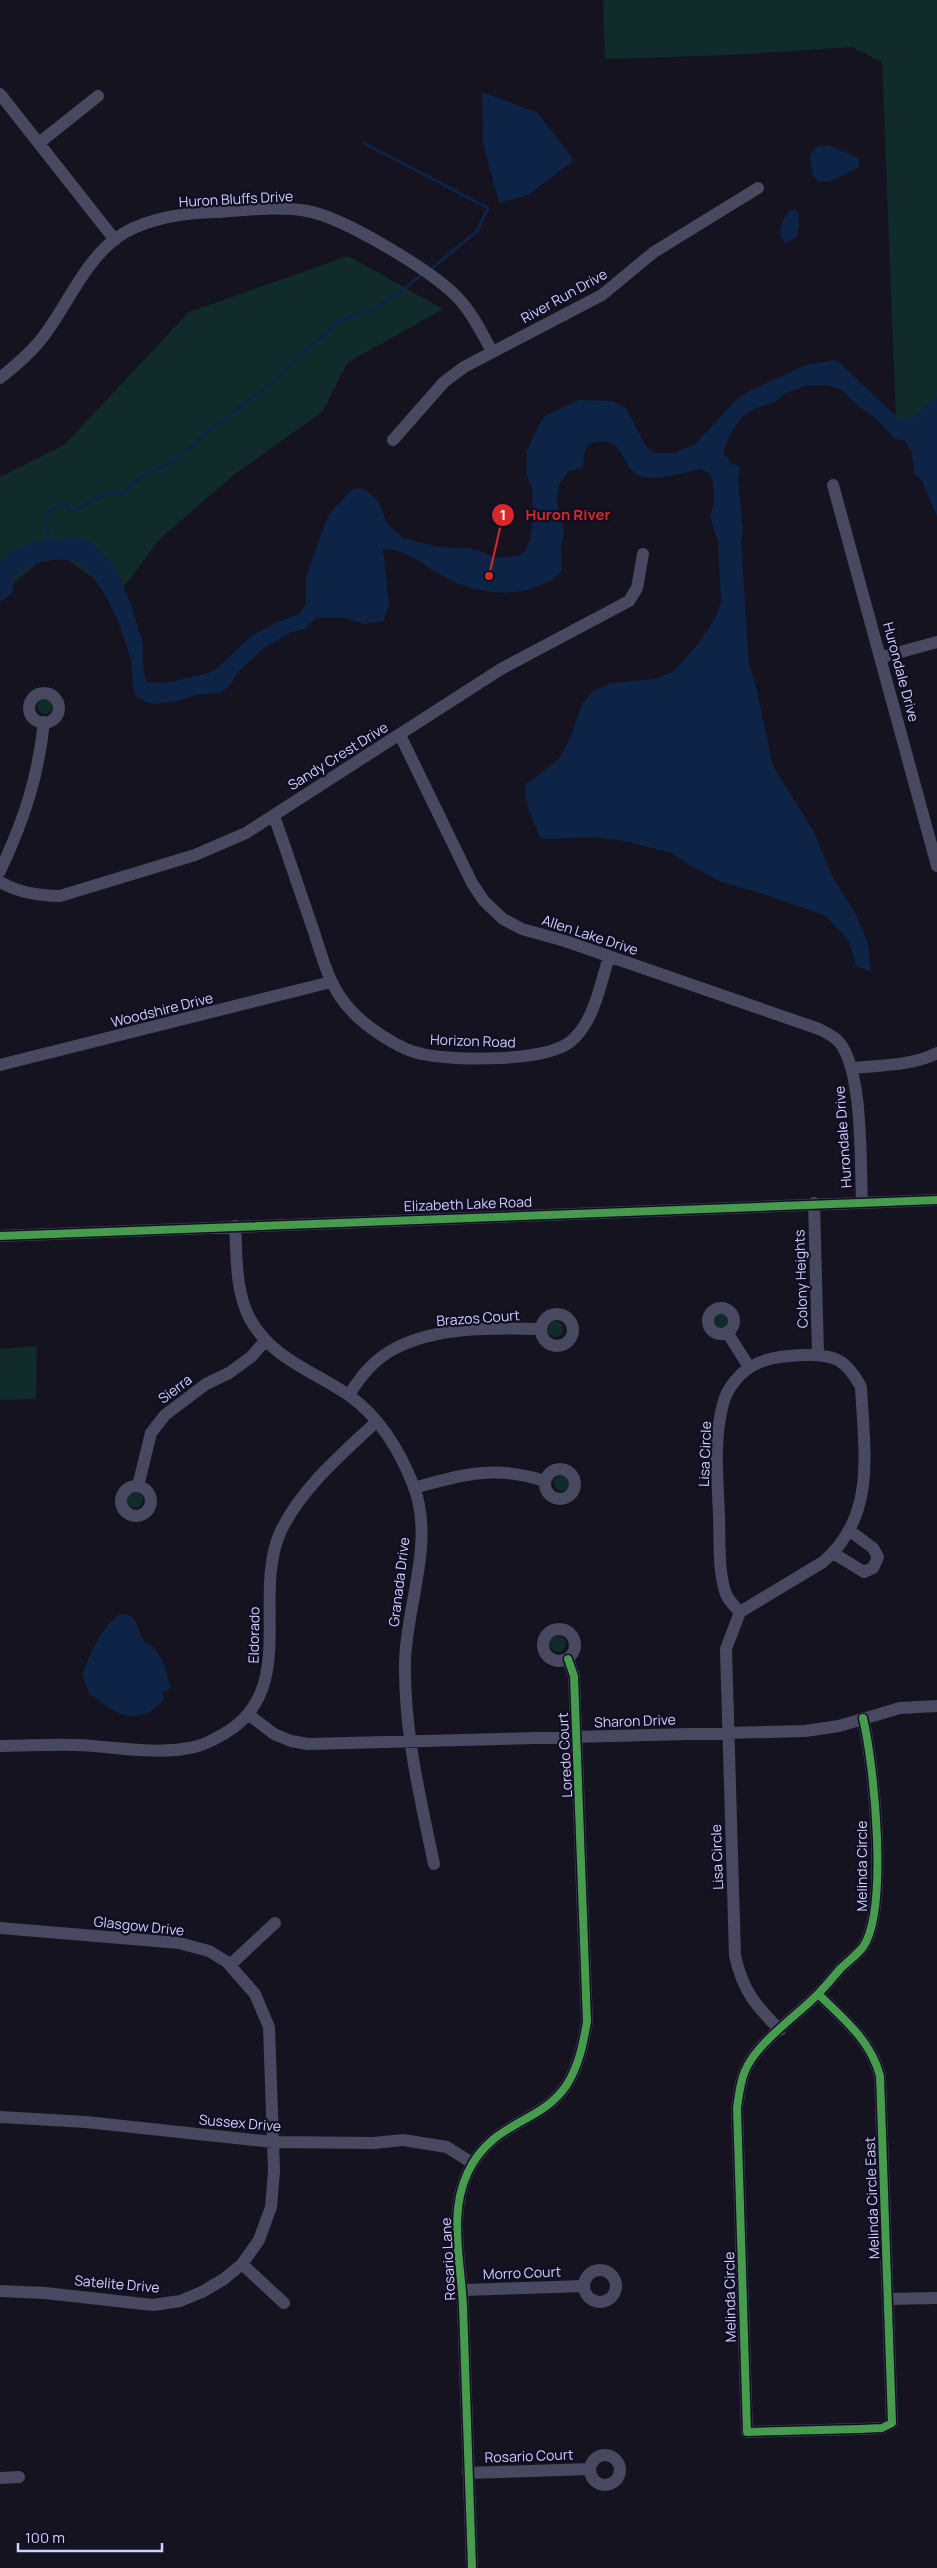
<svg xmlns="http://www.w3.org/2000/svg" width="937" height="2568" font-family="Manrope,sans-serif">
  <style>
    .green { fill: #112a2a }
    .water { fill: #0d2446 }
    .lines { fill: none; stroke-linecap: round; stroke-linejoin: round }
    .stream { stroke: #0d2446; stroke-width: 3 }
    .minor { stroke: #484860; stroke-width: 12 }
    .cycleway-casing { stroke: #110e24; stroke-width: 11 }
    .cycleway { stroke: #469c4c; stroke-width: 8 }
    .labels { text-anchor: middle; stroke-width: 4.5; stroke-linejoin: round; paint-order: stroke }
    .street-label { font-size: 14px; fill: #d4d0ff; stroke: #110e24 }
    .leader { fill: none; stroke: #d62828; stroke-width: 2 }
    .callout-dot { fill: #d62828; stroke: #110e24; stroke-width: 2 }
    .mark-label { font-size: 15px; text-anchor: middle; font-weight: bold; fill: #fff }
    .callout-label { font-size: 15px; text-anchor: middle; font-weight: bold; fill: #d62828; stroke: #110e24; stroke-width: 4.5; stroke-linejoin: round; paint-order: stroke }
  </style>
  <rect width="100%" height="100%" fill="#14131f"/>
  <path class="green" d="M603 0H937V465L896 420 882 62 852 47 732 55 605 59Z
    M348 256 443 309 347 363 323 411 235 474 161 538 117 595 54 550 0 594V477L64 445 189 312Z
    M37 706a8 8 0 1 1 16 0a8 8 0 1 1-16 0Z
    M712 1321a8 8 0 1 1 16 0a8 8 0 1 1-16 0Z
    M547 1329a8 8 0 1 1 16 0a8 8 0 1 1-16 0Z
    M37 1346 36 1399 0 1400V1349Z
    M554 1483a8 8 0 1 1 16 0a8 8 0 1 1-16 0Z
    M127 1500a8 8 0 1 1 16 0a8 8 0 1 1-16 0Z
    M550 1644a8 8 0 1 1 16 0a8 8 0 1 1-16 0Z"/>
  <path class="water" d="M482 92 537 112 574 160 530 194 499 203 483 143Z
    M829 145C839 151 850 152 859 159V167C844 174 835 183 818 182L812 173 810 155 818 146Z
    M790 210H796C801 217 799 229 797 237L785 243C775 232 782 221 790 210Z
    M834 360 840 363 899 419 913 418 937 395V516L922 481 914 474 912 452 904 440 895 439 873 416 858 406 842 390 826 385H808L784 394 775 402 754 409 742 417 733 430 723 451 731 464 740 467 738 480 743 531 741 541 749 664 755 682 773 766 813 830 833 877 855 913 868 943 871 972 856 966 849 941 826 916 761 893 721 882 684 862 672 853 625 841 596 837 541 839C535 823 522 802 526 784L559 759 572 734 582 704 593 691 610 683 654 679 673 672 699 643 715 618 721 602 718 542 710 516 714 503 713 482 710 474 702 469C687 472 655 482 640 476 620 469 626 432 589 444L584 453 583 468 569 471 559 484 557 500 564 533 561 546 562 570C557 578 545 584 537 587 504 600 461 589 432 570 419 561 400 548 383 549L389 605 384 621 364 624 341 617 317 618 304 629 292 632 264 648 238 672 229 687 220 693 195 695 179 701 155 704 146 702 136 696C131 685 133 673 131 661 123 629 106 586 79 563 57 555 31 562 14 577L13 592 0 602C0 591 0 575 0 564 5 545 58 536 76 537 83 538 91 542 96 547 121 568 132 607 141 637 146 652 140 667 147 682L166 683 209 673 218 668 249 638 273 624 299 614 306 603V577L325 523 330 513 351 490 361 488 370 493 379 503 387 523 403 538 438 547 468 548 483 552 495 558 518 556 524 552 530 540 533 519 532 489 526 473 527 451 539 424 546 415 579 400 613 401 626 408 646 447 656 453H674L695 444 734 402 749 391 806 365Z
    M120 1614C139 1614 136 1629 144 1641 147 1644 151 1645 154 1648 164 1658 167 1675 171 1688L162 1693 165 1699C152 1715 131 1722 113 1710 104 1705 100 1699 90 1695L82 1675C90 1654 101 1627 120 1614Z"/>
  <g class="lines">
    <path class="stream" d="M364 143 488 208 477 231 430 270
      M49 542 45 520 50 510 64 504 70 510H75L104 495 121 494 147 473 172 463 213 427 273 382 338 322 373 309 399 293 422 274"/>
    <path class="minor" d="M0 94 115 240
      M39 143 98 96
      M0 378C14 367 27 356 39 342 66 309 81 266 115 239 143 218 183 213 216 212 245 210 278 206 307 211 343 217 428 269 454 294 471 310 481 332 492 351
      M393 440 444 382 464 367 602 295 654 252 758 188
      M833 485 937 866
      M882 657 937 642
      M29 708a15 15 0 1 1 30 0a15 15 0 1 1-30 0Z
      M400 735 472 883 484 901 503 919 522 929 565 941 819 1029C825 1032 831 1035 836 1039 864 1063 860 1165 862 1202
      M274 816C287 852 299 889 312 926 322 955 328 985 349 1008 364 1026 400 1050 422 1054 454 1061 544 1062 570 1042 594 1023 600 985 609 957
      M0 871C24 820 38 778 44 722
      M0 882C19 893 38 896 60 896L195 855 246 833 501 669 629 601 637 588 643 554
      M0 1065 331 982
      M852 1068C881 1065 911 1066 937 1053
      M814 1203 818 1354
      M235 1226C237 1257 235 1290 250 1319 272 1359 314 1371 350 1396 380 1418 401 1453 414 1487 435 1544 406 1605 405 1663 404 1731 420 1797 434 1864
      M0 1236 937 1200
      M708 1321a13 13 0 1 1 26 0a13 13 0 1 1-26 0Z
      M541 1330a16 16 0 1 1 32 0a16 16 0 1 1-32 0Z
      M727 1332 749 1367
      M349 1395C360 1377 374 1359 394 1349 436 1326 494 1328 541 1329
      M545 1484a15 15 0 1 1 30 0a15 15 0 1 1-30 0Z
      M121 1501a15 15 0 1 1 30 0a15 15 0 1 1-30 0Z
      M138 1486 151 1433 165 1415 206 1384 229 1373 251 1357 265 1341
      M414 1488C462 1474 496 1465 545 1481
      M833 1553 864 1572 873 1568 878 1557 873 1548 850 1531
      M740 1612C734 1606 727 1599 725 1591 718 1568 720 1542 719 1518 718 1481 713 1441 723 1404 725 1396 729 1388 735 1381 751 1359 778 1356 803 1355 834 1354 846 1359 861 1387 864 1451 877 1516 823 1562L740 1612 726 1649 735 1956C743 1991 755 2005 780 2030
      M543 1645a16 16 0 1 1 32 0a16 16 0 1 1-32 0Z
      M249 1715 274 1734 291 1741 308 1744 805 1731 839 1726 900 1708 937 1706
      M0 1746C25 1746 51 1744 76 1745 111 1746 155 1755 189 1748 203 1746 215 1739 227 1732 298 1688 252 1597 280 1533 300 1489 342 1454 376 1422
      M0 1928 179 1943 209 1951 227 1962 255 1994 269 2027 274 2171 271 2207 259 2240 242 2264 224 2279 202 2292 180 2301 153 2305 45 2293 0 2291
      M230 1965 275 1923
      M818 1994C844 2019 871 2041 880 2076L892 2423 882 2428 860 2429 747 2432 737 2108C739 2095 740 2082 745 2071 757 2042 797 2016 818 1994 826 1986 833 1977 841 1968 848 1961 857 1955 863 1947 889 1909 874 1764 863 1718
      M0 2117 86 2122 273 2142 374 2143 403 2140 447 2147 472 2163
      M242 2264 284 2303
      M584 2286a16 16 0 1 1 32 0a16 16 0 1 1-32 0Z
      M462 2290 584 2286
      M888 2299 937 2298
      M590 2470a15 15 0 1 1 30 0a15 15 0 1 1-30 0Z
      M468 2473 590 2469
      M0 2478 19 2477
      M472 2568C469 2481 466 2394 463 2306 461 2263 448 2213 468 2172 492 2121 540 2124 566 2086 579 2066 583 2044 587 2022L574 1676 568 1659"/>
    <g class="cycleway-casing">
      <path id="cycleway" d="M0 1236 937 1200
        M818 1994C844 2019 871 2041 880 2076L892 2423 882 2428 860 2429 747 2432 737 2108C739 2095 740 2082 745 2071 757 2042 797 2016 818 1994 826 1986 833 1977 841 1968 848 1961 857 1955 863 1947 889 1909 874 1764 863 1718
        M472 2568C469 2481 466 2394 463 2306 461 2263 448 2213 468 2172 492 2121 540 2124 566 2086 579 2066 583 2044 587 2022L574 1676 568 1659"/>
    </g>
    <use href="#cycleway" class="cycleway"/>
  </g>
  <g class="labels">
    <g class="street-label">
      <text transform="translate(236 199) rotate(-3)" y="5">Huron Bluffs Drive</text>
      <text transform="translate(564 296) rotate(-29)" y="5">River Run Drive</text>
      <text transform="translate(901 672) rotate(75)" y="5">Hurondale Drive</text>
      <text transform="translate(338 756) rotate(-32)" y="5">Sandy Crest Drive</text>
      <text transform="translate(590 935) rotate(18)" y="5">Allen Lake Drive</text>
      <text transform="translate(162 1010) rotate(-14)" y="5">Woodshire Drive</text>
      <text transform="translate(473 1041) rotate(2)" y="5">Horizon Road</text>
      <text transform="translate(843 1137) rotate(-94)" y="5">Hurondale Drive</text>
      <text transform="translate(468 1204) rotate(-2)" y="5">Elizabeth Lake Road</text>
      <text transform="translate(801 1279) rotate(-92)" y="5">Colony Heights</text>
      <text transform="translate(478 1318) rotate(-4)" y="5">Brazos Court</text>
      <text transform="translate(175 1389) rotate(-37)" y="5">Sierra</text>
      <text transform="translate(705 1454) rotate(-88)" y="5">Lisa Circle</text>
      <text transform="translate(399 1582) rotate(-83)" y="5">Granada Drive</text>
      <text transform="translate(254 1635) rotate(-89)" y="5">Eldorado</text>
      <text transform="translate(635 1721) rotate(-2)" y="5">Sharon Drive</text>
      <text transform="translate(565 1755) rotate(-93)" y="5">Loredo Court</text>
      <text transform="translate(717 1857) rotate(-92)" y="5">Lisa Circle</text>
      <text transform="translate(862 1866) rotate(-90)" y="5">Melinda Circle</text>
      <text transform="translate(139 1926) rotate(6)" y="5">Glasgow Drive</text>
      <text transform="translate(240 2123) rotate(5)" y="5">Sussex Drive</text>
      <text transform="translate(872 2198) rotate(-92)" y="5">Melinda Circle East</text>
      <text transform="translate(448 2259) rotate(-93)" y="5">Rosario Lane</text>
      <text transform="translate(522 2273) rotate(-2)" y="5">Morro Court</text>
      <text transform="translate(117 2284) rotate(5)" y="5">Satelite Drive</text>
      <text transform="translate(730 2297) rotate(-91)" y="5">Melinda Circle</text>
      <text transform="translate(529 2456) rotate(-2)" y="5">Rosario Court</text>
    </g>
  </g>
  <path class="leader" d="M489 576L503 515"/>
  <g class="callout-dot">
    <circle cx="489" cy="576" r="5"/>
    <circle cx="503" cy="515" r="12"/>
  </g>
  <g class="mark-label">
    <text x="503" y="520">1</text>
  </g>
  <g class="callout-label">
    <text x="568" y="520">Huron River</text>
  </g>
  <path d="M18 2543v8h144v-8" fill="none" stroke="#d4d0ff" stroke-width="2.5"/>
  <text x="25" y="2543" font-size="15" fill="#d4d0ff" stroke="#110e24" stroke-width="4" paint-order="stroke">100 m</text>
</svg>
